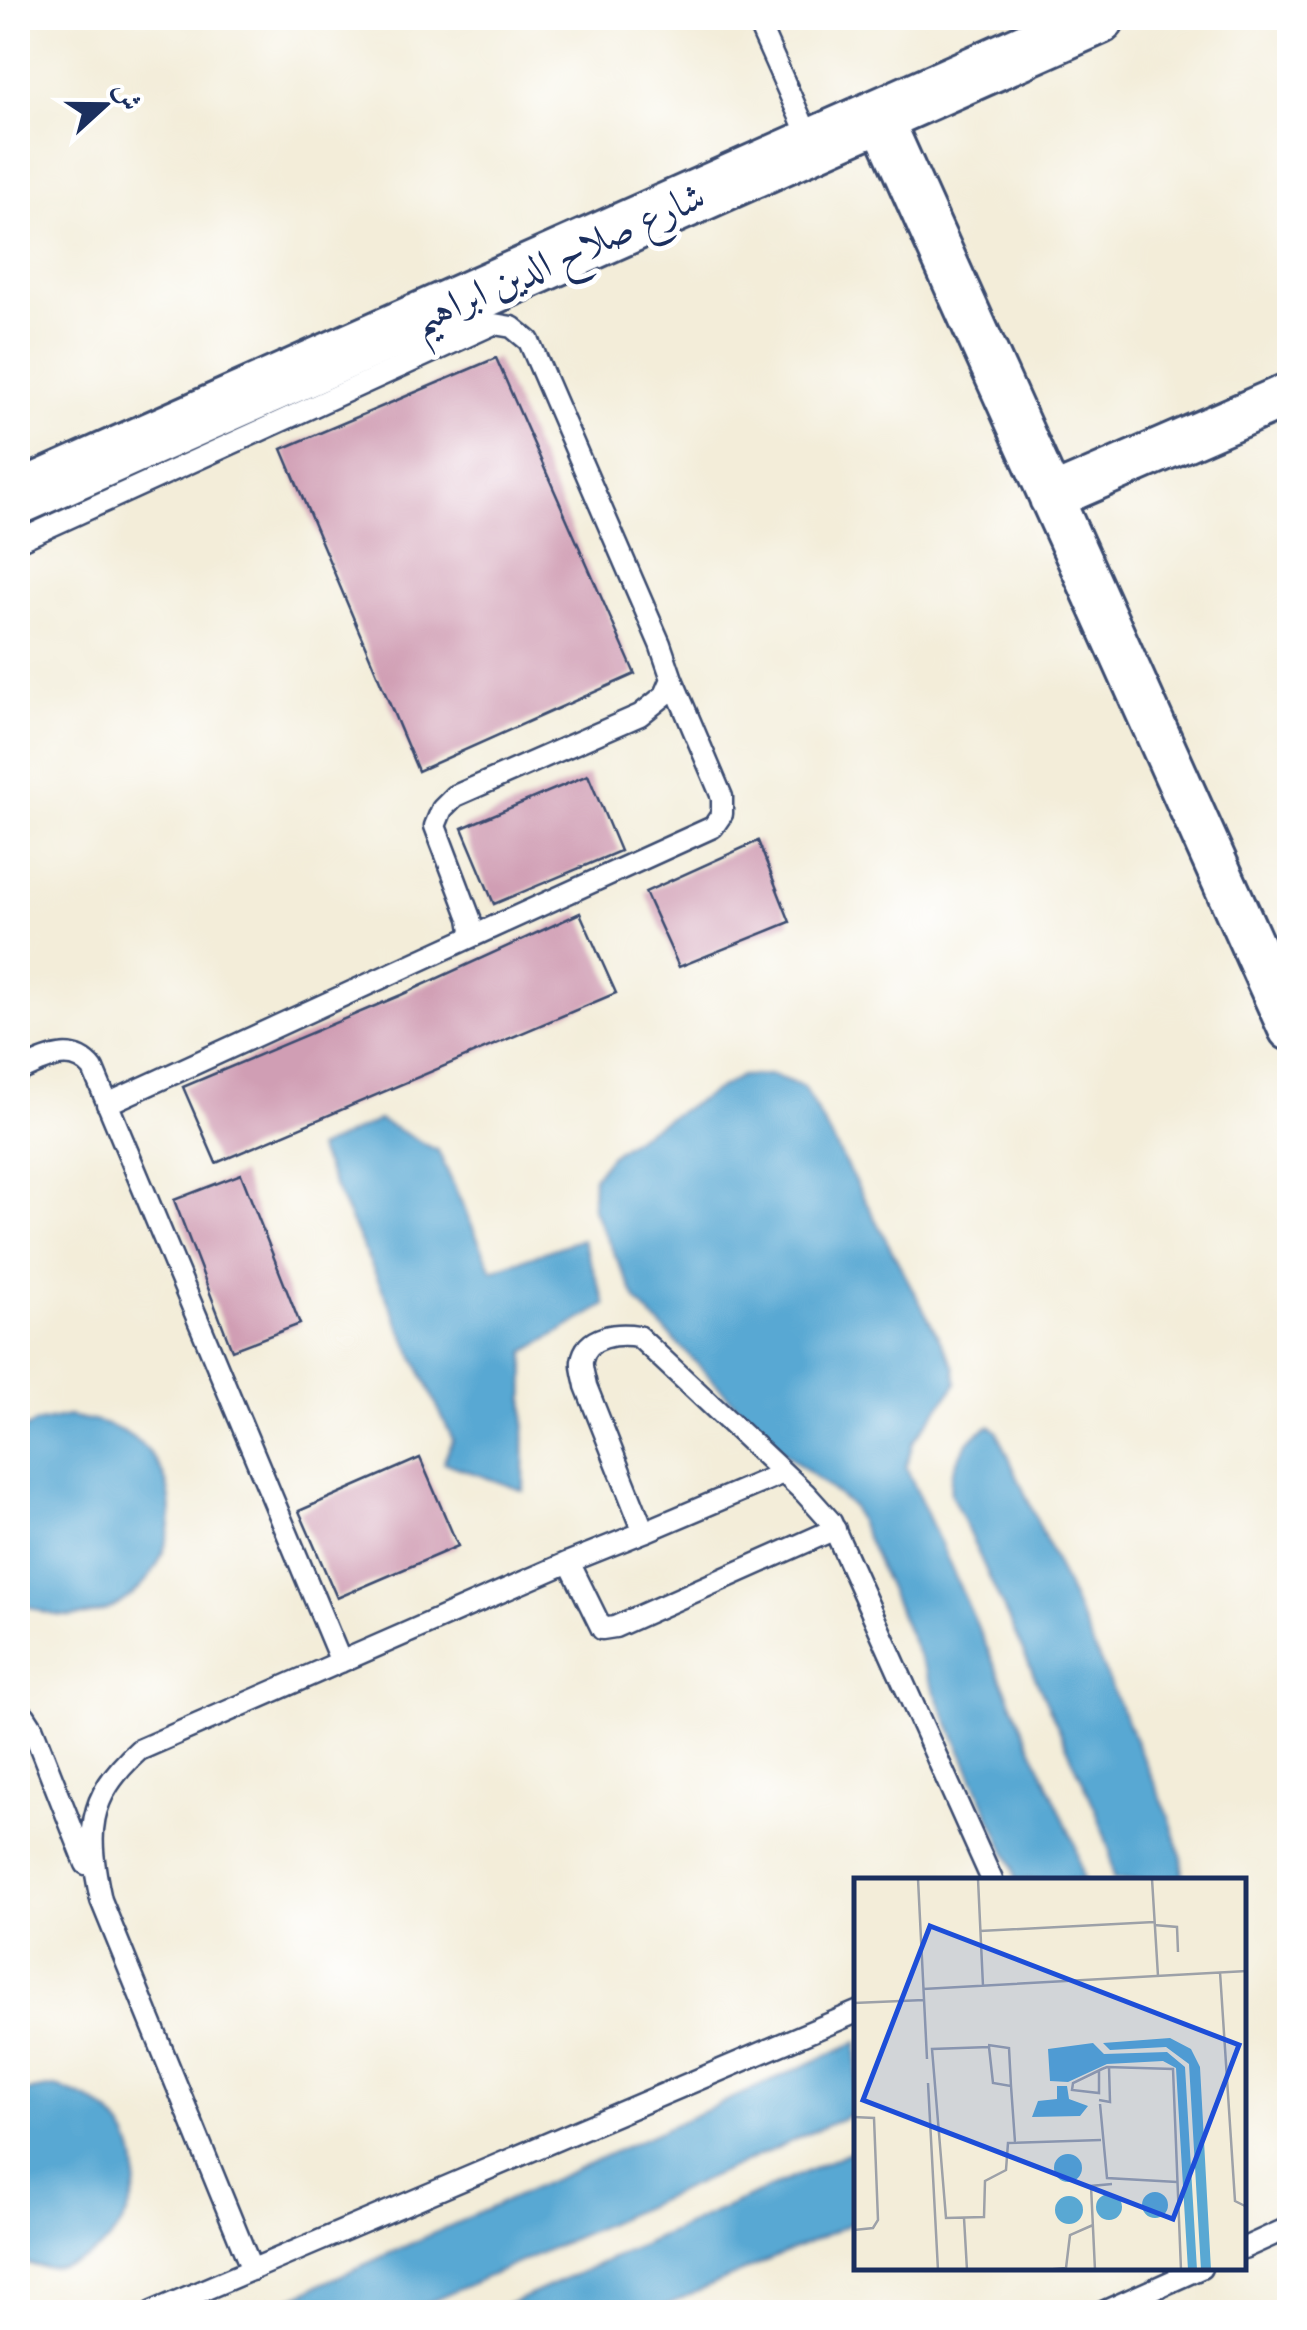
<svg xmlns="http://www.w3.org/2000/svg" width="1307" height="2330" font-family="'Sorts Mill Goudy',Amiri,serif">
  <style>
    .water { fill: #59a8d3; stroke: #3a6c98; stroke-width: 2.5 }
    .building { fill: #d09eb4 }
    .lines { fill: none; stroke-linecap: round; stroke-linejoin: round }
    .service-casing { stroke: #3b4c70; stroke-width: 25 }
    .minor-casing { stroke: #3b4c70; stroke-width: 48 }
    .tertiary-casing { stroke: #3b4c70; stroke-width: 58 }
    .service { stroke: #fff; stroke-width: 20 }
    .minor { stroke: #fff; stroke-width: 42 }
    .tertiary { stroke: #fff; stroke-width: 52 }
    .labels { text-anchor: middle; stroke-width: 10; stroke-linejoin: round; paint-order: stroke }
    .street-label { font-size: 40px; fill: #1b2f5e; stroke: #fff }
    .inset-road { fill: none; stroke: #9da1a8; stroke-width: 2.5 }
    .view { fill: #1d4ed8; fill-opacity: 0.15; stroke: #1d4ed8; stroke-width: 5 }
    .inset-edge { fill: none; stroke: #1b2f5e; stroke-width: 5 }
  </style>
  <rect width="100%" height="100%" fill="#fff"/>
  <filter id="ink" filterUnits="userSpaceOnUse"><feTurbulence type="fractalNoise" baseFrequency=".01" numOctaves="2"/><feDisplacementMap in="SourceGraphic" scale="20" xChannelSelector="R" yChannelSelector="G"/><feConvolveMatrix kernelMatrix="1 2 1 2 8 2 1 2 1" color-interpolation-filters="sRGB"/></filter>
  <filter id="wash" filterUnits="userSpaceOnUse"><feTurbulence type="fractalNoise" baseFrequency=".0048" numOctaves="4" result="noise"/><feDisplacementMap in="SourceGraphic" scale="40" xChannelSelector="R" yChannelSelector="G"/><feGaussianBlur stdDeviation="2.25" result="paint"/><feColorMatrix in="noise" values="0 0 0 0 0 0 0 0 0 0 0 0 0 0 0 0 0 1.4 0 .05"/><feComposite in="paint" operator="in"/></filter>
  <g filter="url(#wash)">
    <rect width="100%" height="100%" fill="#f3edd9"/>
    <path class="water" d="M771 1075 804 1087 954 1366 957 1383 913 1442 906 1467 1074 1842 1083 1880H1016L1013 1867 852 1506 778 1448 637 1301 592 1207 593 1178 610 1156 637 1136 741 1076Z
      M379 1120 438 1151 492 1270 582 1239 606 1305 525 1352 524 1491 443 1462 453 1440 317 1149Z
      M68 1416C90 1420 108 1423 127 1434 208 1483 168 1612 76 1616 55 1617 35 1612 18 1600V1433L35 1423Z
      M990 1426 997 1431 1169 1816 1182 1859 1183 1880H1113L1110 1851 1096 1810 951 1494C947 1471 967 1434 990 1426Z
      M857 2042V2112L408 2312H260Z
      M55 2087C208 2127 116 2305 18 2260V2093Z
      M857 2149V2221L651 2312H491Z"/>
    <g id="blocks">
      <path class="building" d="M496 358 635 674 418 771 282 449Z
        M588 775 620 851 494 904 462 828Z
        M758 841 790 922 679 967 645 892Z
        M580 913 616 993 216 1163 183 1087 401 995Z
        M241 1174 300 1324 232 1350 174 1200Z
        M420 1458 458 1546 337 1598 299 1511Z"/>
    </g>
  </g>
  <g filter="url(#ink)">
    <use href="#blocks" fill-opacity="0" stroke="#3b4c70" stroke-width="2.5"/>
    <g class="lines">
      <g class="service-casing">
        <path id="service" d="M756 18 811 142
          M18 541 494 324 512 327 529 341 660 644 672 679 665 695 640 715 455 796 442 809 435 826 470 918 472 930 469 938 107 1104
          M469 938 713 827 722 814V797L672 679
          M18 1072C43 1060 72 1043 93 1069L341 1662
          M783 1473 644 1532 586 1386C585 1379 581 1368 582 1361 586 1335 618 1333 638 1336L805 1493 831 1522 992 1880
          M644 1532 569 1562 602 1629 615 1627 835 1529
          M18 1715 25 1716 32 1727 86 1864
          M1244 2248 1290 2227
          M252 2270 101 1900C87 1834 85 1799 139 1750L569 1562
          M152 2312 857 2012
          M1103 2312 1201 2268"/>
      </g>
      <g class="minor-casing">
        <path id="minor" d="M879 114 1290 1029
          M1051 498 1290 394"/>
      </g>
      <g class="tertiary-casing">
        <path id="tertiary" d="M18 498 1098 18"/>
      </g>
      <use href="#service" class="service"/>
      <use href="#minor" class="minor"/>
      <use href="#tertiary" class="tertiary"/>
    </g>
  </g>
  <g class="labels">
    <g class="street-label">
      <text transform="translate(558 257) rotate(-24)" y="14">شارع صلاح الدين ابراهيم</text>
    </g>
  </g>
  <g transform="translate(854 1878)">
    <rect width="392" height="392" fill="#f3edd9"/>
    <path d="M316 160 337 171 346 189 357 392H347L335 186 312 169 256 172 249 165ZM239 165 250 176 313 174 331 189 343 392H334L322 190 309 183 253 186 214 204 196 203 194 171ZM203 208H213L215 221 234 228 226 238 178 239 184 223 203 221ZM200 290a14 14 0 1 1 28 0a14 14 0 1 1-28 0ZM288 327a13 13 0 1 1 26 0a13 13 0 1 1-26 0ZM242 329a13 13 0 1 1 26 0a13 13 0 1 1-26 0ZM201 332a14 14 0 1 1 28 0a14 14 0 1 1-28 0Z" fill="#59a8d3"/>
    <path class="inset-road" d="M64 1 73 181M124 1 129 108M298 1 304 98M300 47 323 49 324 74M126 53 300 44M366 94 381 323 393 329M69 111 393 93M0 125 70 122M134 167 155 170 157 208M245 193V215L218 212 219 205 248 191 253 189 319 191 327 392M74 205 84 392M245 222 256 224 255 189M246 226 253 300 323 304M0 239 20 240 24 342 19 350 0 352M161 264 157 208 139 205 135 169 78 171 92 340 130 339 131 303 152 292 154 265 247 262M110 340 113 392M190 392 212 390 216 357 239 347M241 392 237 308 258 306"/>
    <path class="view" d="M76 48 385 167 319 341 9 222Z"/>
    <rect width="392" height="392" class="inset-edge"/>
  </g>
  <rect width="1307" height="2330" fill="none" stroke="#fff" stroke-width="60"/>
  <g transform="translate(105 105) rotate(69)" stroke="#ffffff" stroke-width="8" paint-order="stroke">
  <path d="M0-8L18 38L0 25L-18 38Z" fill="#1b2f5e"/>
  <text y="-15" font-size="28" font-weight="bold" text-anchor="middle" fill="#1b2f5e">ش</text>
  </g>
</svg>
